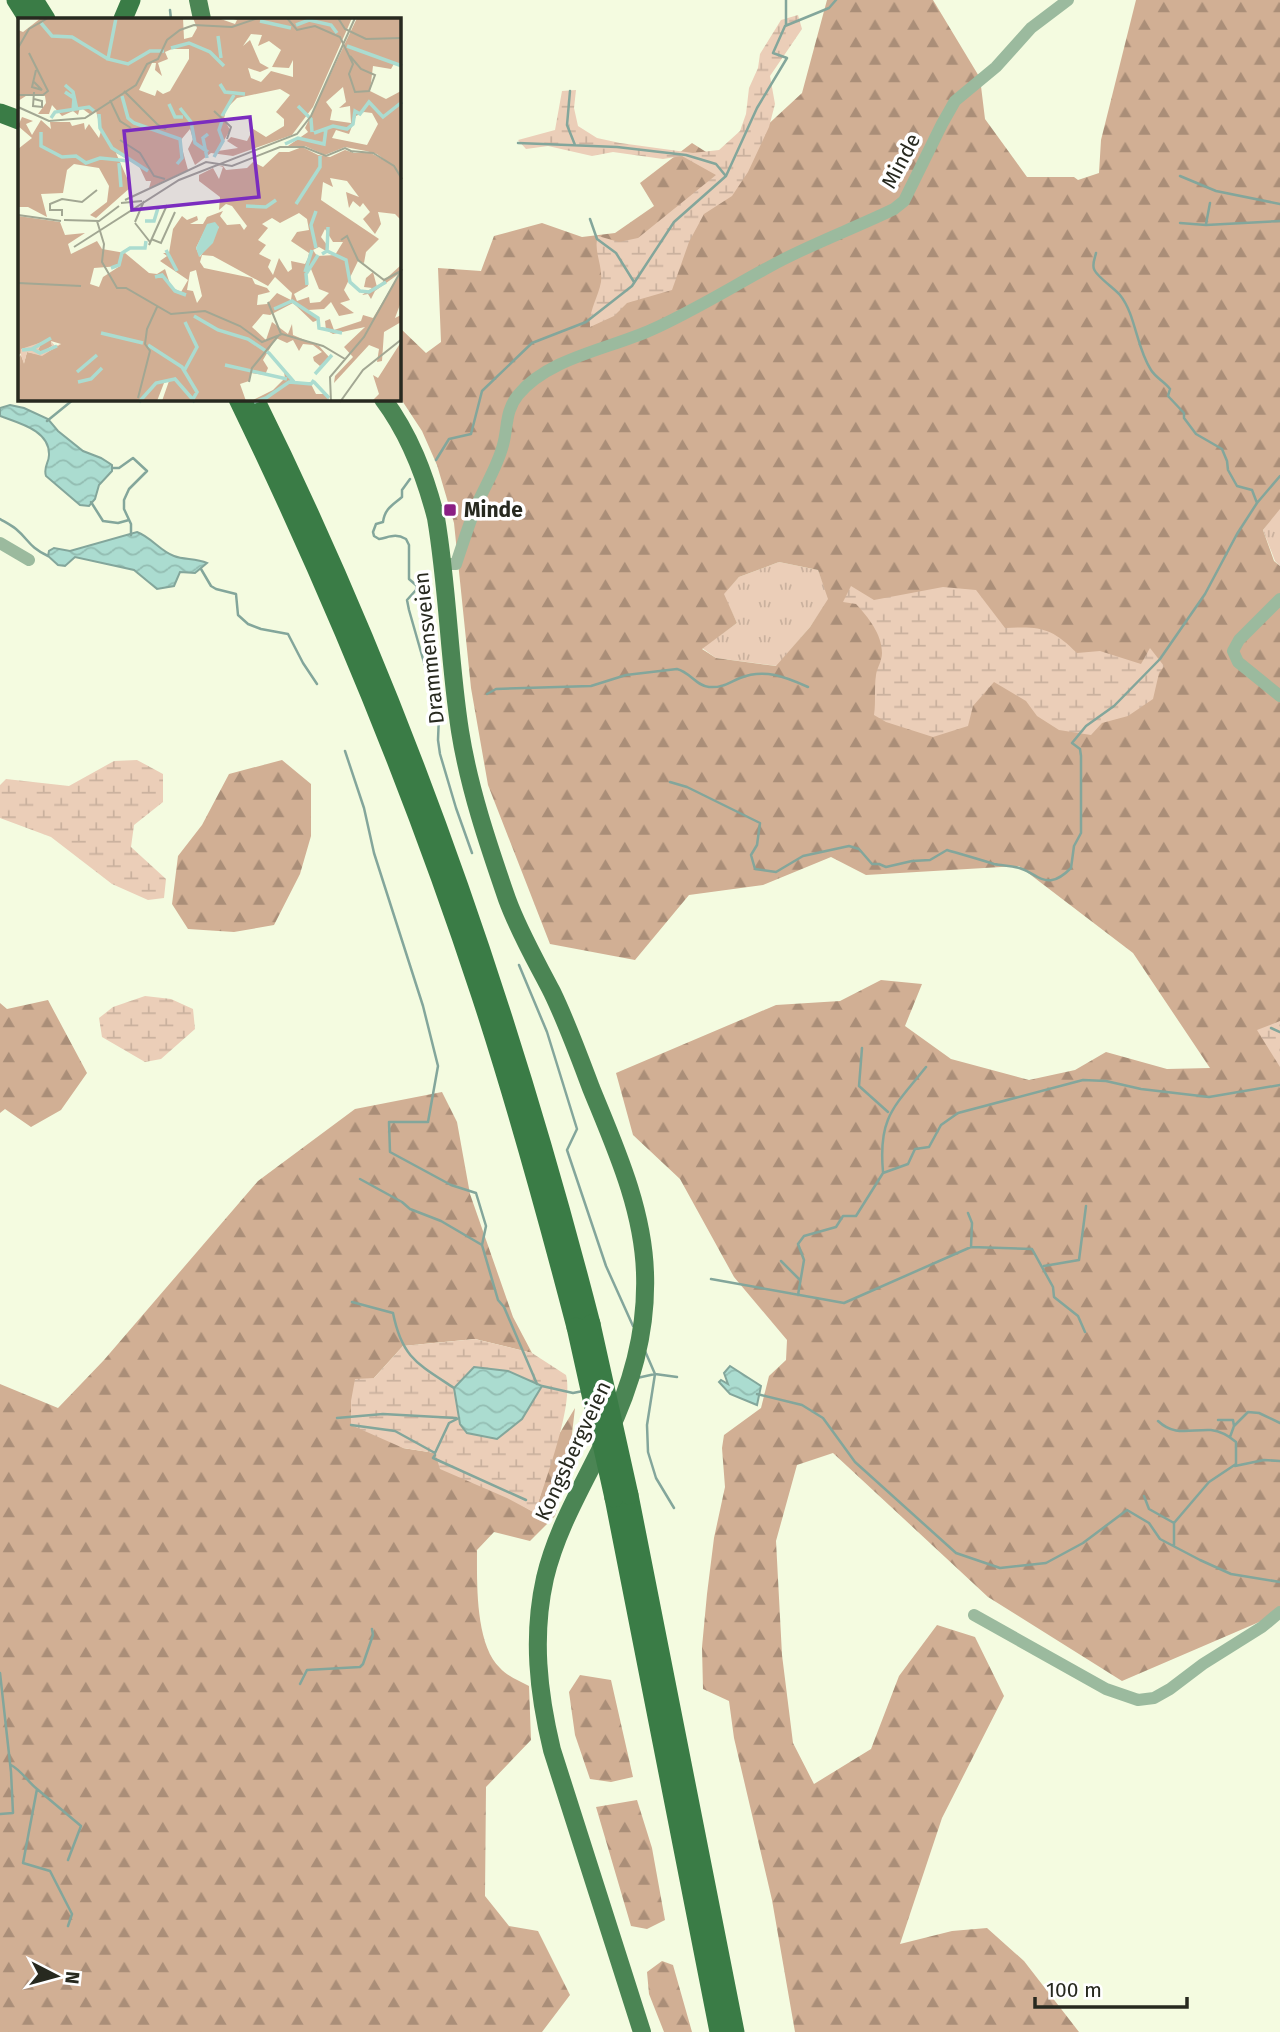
<svg xmlns="http://www.w3.org/2000/svg" width="1280" height="2032" font-family="'Fira Sans',sans-serif">
  <style>
    .grass { fill: url(#grass-tufts) }
    .forest { fill: url(#forest-firs); fill-rule: evenodd }
    .wetland { fill: url(#wetland-marsh) }
    .water { fill: url(#water-waves); stroke: #83a69b; stroke-width: 2 }
    .lines { fill: none; stroke-linecap: round; stroke-linejoin: round }
    .stream { stroke: #83a69b; stroke-width: 2.5 }
    .minor { stroke: #9bba9e; stroke-width: 12 }
    .primary { stroke: #4b8554; stroke-width: 18 }
    .trunk { stroke: #3a7c46; stroke-width: 19 }
    .trunk-bridge { stroke: #3a7c46; stroke-width: 19 }
    .poi-dot { fill: #8a1f84; stroke: #fff; stroke-width: 2.5 }
    .labels { text-anchor: middle; stroke-width: 7; stroke-linejoin: round; paint-order: stroke }
    .street-label { font-size: 21px; fill: #27291f; stroke: #fff }
    .poi-label { font-size: 21px; font-weight: bold; fill: #27291f; stroke: #fff; text-anchor: start }
    .inset-river { fill: none; stroke: #abdcd0; stroke-width: 3.5 }
    .inset-road { fill: none; stroke: #a2a793; stroke-width: 2 }
    .view { fill: #7b2cbf; fill-opacity: 0.15; stroke: #7b2cbf; stroke-width: 3.5 }
    .inset-edge { fill: none; stroke: #27291f; stroke-width: 3.5 }
  </style>
  <defs>
    <pattern id="grass-tufts" width="24" height="20" patternUnits="userSpaceOnUse" patternTransform="scale(1.75)"><rect width="24" height="20" fill="#ebceb8"/><path d="M3 7l-1-3M5 7V3M7 7l1-3M15 17l-1-3M17 17v-4M19 17l1-3" fill="none" stroke="#cab19e"/></pattern>
    <pattern id="forest-firs" width="22" height="20" patternUnits="userSpaceOnUse" patternTransform="scale(1.75)"><rect width="22" height="20" fill="#d1af94"/><path d="M5 1l3.5 6h-7zM16 11l3.5 6h-7z" fill="#aa8e78"/></pattern>
    <pattern id="wetland-marsh" width="20" height="14" patternUnits="userSpaceOnUse" patternTransform="scale(1.75)"><rect width="20" height="14" fill="#ebceb8"/><path d="M1 5h8M5 5V1M11 12h8M15 12V8" fill="none" stroke="#cab19e"/></pattern>
    <pattern id="water-waves" width="16" height="10" patternUnits="userSpaceOnUse" patternTransform="scale(1.75)"><rect width="16" height="10" fill="#abdcd0"/><path d="M0 5q4-4 8 0t8 0" fill="none" stroke="#93bdb2"/></pattern>
  </defs>
  <rect width="100%" height="100%" fill="#f4fbe0"/>
  <path class="grass" d="M1279 509H1280V566L1275 561 1263 530Z
    M779 562 818 570 829 599 810 627 777 666 716 658 702 648 737 623 723 594 739 577Z"/>
  <path class="forest" d="M827 0H933L980 78 985 119 1027 177H1074L1078 180 1099 173 1101 140 1136 0H1280V509L1263 530 1274 561 1280 566V1613L1122 1681 988 1597 833 1453 797 1465 776 1541 782 1655 793 1743 814 1784 871 1749 899 1676 937 1625 975 1637 1004 1696 942 1818 900 1944 952 1931 987 1928 1024 1961 1079 2032H795L772 1900 734 1738 729 1701 703 1689 702 1647 707 1594 714 1538 725 1487 722 1448 724 1435 761 1408 769 1376 786 1360 787 1340 734 1277 680 1179 633 1135 616 1073 776 1005 840 1001 881 980 922 984 905 1026 951 1059 1029 1080 1075 1070 1106 1052 1167 1069 1210 1068 1133 953 1019 866 866 875 831 857 763 885 689 895 635 960 550 944 488 785 471 688 454 523 437 465 422 431 399 396V327L426 353 441 342 438 268 481 271 494 236 542 223 582 237 615 233 654 206 640 183 692 143 725 164 802 93ZM779 562 818 570 828 599 810 627 776 666 716 658 702 649 737 623 724 594 739 577Z
    M282 760 311 784V836L300 874 274 925 234 932 188 929 172 904 178 856 202 825 229 774Z
    M48 1000 87 1073 61 1110 31 1127 5 1109 0 1113V1003L7 1009Z
    M442 1092 457 1122 470 1194 499 1277 513 1317 532 1353 475 1339 403 1346 374 1378 403 1448 435 1453 535 1513 558 1436 575 1408 568 1468 555 1516 530 1541 494 1532 477 1550C477 1582 475 1644 500 1668 507 1676 520 1681 529 1686L531 1740 486 1787 485 1896 509 1926 538 1931 570 1995 542 2032H0V1384L58 1408 104 1360 258 1181 355 1109Z
    M580 1675 611 1680 633 1777 611 1782 590 1779 575 1735 569 1692Z
    M637 1800 652 1848 665 1920 647 1929 631 1926 596 1807Z
    M662 1961 673 1965 692 2032H664L649 1994 647 1972Z"/>
  <path class="wetland" d="M798 15 802 29 770 76 775 104 769 127 748 172 732 196 704 214 689 242 672 290 627 303 614 316 590 327C589 309 598 298 601 282 603 265 593 251 598 236L619 242 638 238 716 175 682 156 663 159 613 152 592 156 548 146 526 149 518 140 555 130 562 91 576 90 574 108 578 126 597 138 620 143 693 153 719 150 740 131 746 114 749 88 758 68 760 54 781 20Z
    M851 586 874 600 943 587 976 590 1005 628C1041 626 1052 628 1077 653L1100 651 1141 664 1150 648 1164 666 1159 673 1153 699 1128 716 1102 723 1091 735 1059 730 1037 716 1026 701 994 682 973 706 968 726 933 737 886 722 874 715C876 702 874 688 876 675 877 668 882 661 882 653 882 634 868 617 856 604L843 602Z
    M137 760 163 774V802L134 825 131 847 166 879 164 898 148 900 112 884 51 837 0 818V785L6 779 69 786 114 761Z
    M145 996 171 999 193 1009 195 1029 161 1059 145 1062 102 1037 99 1018 113 1007Z
    M1280 1021V1067L1257 1030Z
    M475 1339 532 1353 566 1375C574 1406 545 1480 535 1513L507 1498 440 1469 435 1453 403 1448 351 1425V1401L355 1379 374 1378 403 1346Z"/>
  <path class="water" d="M10 405 24 408 48 419 58 431 83 451 101 458 112 465V471L99 485 95 499 89 506 80 505 46 476C43 467 49 463 49 455 50 430 18 423 0 416V408Z
    M137 532C151 537 160 551 174 556 184 560 196 558 207 563L195 573 180 572 174 586 157 589 134 570 75 557 65 566 58 565 48 556 49 551 54 548 70 551Z
    M730 1366 761 1386 757 1405 730 1394 719 1382 721 1380 728 1384 724 1373Z
    M474 1367 508 1371 542 1386 522 1419 497 1439 467 1433 460 1424 454 1388Z"/>
  <g class="lines">
    <path class="stream" d="M170 10 171 19
      M786 25V0
      M570 91 567 125 575 145
      M518 143 617 147 686 155 716 164 725 175
      M1180 176 1216 191 1280 204
      M590 219 597 239 616 253 634 282
      M1180 223 1206 225 1280 221
      M1206 224 1210 203
      M1096 253C1095 258 1092 264 1094 269 1096 276 1114 288 1120 295 1136 315 1136 347 1151 370 1156 378 1165 382 1170 389L1168 396 1184 413V418L1196 434 1222 449 1227 461 1228 470 1237 486 1252 490 1257 503
      M47 421 74 399
      M436 460 449 439 471 434 482 391 532 343 586 322 632 286 674 222 726 176 757 108 787 58 773 53 785 26 829 8 836 0
      M112 468H119L133 458 147 471 129 489 124 500V509L131 524V535
      M410 479 402 490V497C393 505 385 508 383 522L376 524 373 532 374 536 379 539C390 537 395 533 406 539L409 545V579L417 586 416 590 407 600 409 610 439 715 438 740 440 754 456 808 472 853
      M91 502 103 521 118 523 129 520
      M0 519C5 522 11 525 16 529 29 540 29 547 48 556
      M201 569 211 586 216 589 236 594 238 615 248 624 261 629 288 634 303 663 317 684
      M487 694 496 689 591 686 626 675 677 669C690 672 696 686 709 687 723 688 728 683 740 678 764 668 786 677 808 687
      M345 751 364 808 374 853 423 1006 438 1066 428 1122H389L390 1152 451 1185 476 1193 486 1226 482 1245 498 1300 504 1307 537 1384
      M670 782 687 787 760 823 757 845 751 855 755 869 776 872 803 856 849 846 859 849 872 864H879L886 867 912 861 930 860 947 850C964 855 978 859 994 864 1003 866 1013 865 1022 869 1032 872 1040 882 1052 880 1059 879 1066 873 1071 868L1074 846 1081 833V756L1080 749 1072 743 1086 726 1114 706 1160 659 1205 594 1237 534 1257 503 1280 476
      M519 965 547 1032 577 1129 567 1150 606 1266 633 1326
      M1271 1028 1280 1032
      M862 1048 859 1086 888 1112
      M883 1172C878 1117 894 1107 926 1067
      M360 1179 402 1202 410 1209 441 1221 482 1245
      M968 1213 972 1223 971 1247
      M781 1261 800 1280
      M1044 1266 1079 1260 1086 1206
      M711 1279 844 1303 971 1247 1032 1249 1053 1287 1054 1297 1078 1316 1085 1332
      M798 1295 804 1260 798 1244 804 1236 836 1227 843 1216H856L883 1173 908 1164 915 1149 929 1147 941 1125 958 1113 1083 1080 1106 1081 1141 1089 1209 1097 1280 1085
      M352 1302 393 1313C402 1358 418 1364 454 1388
      M645 1351 655 1374 647 1425 648 1452 656 1478 674 1508
      M637 1378 655 1374 677 1377
      M542 1386 573 1393 583 1391
      M757 1394 802 1405 823 1418 855 1462 956 1553 1000 1568 1046 1563 1083 1543 1127 1510 1149 1523 1160 1539 1200 1560 1231 1574 1280 1582
      M337 1418 383 1414 456 1418
      M1218 1420H1233L1234 1426
      M1158 1421C1175 1437 1190 1429 1211 1430 1220 1431 1229 1436 1236 1442V1464L1209 1482 1174 1523V1546
      M351 1425 395 1431 435 1453 449 1423 459 1418
      M1230 1437 1234 1426 1248 1412 1259 1413 1280 1423
      M435 1455 433 1458 526 1500
      M1235 1466 1264 1460 1280 1461
      M1144 1496 1149 1509 1174 1523
      M0 1673 11 1772 13 1813 0 1814
      M300 1684 307 1670 360 1667 363 1664 373 1635 372 1629
      M11 1765C22 1771 27 1781 37 1789L23 1863 50 1871 72 1914 68 1926
      M37 1789 81 1826 68 1860"/>
    <path class="minor" d="M0 543 29 560
      M443 564H456C462 546 468 527 475 509 484 487 497 468 503 445 508 427 505 411 518 395 548 358 609 349 651 330 696 310 738 283 782 260 819 241 857 227 894 209L904 201 942 124 955 101 996 67 1031 28 1068 0
      M1280 599 1239 640 1233 651 1238 662 1280 696
      M974 1615 1106 1689 1138 1700 1154 1698 1170 1689 1203 1664 1262 1627 1280 1612"/>
    <path class="primary" d="M198 0 202 19
      M383 399C410 435 425 475 436 518 448 589 449 660 460 731 469 788 488 844 507 899 519 932 536 961 552 992 567 1023 579 1056 591 1088 615 1147 643 1208 645 1273 647 1330 632 1385 607 1436 585 1482 557 1527 545 1578 532 1636 538 1692 552 1750L642 2032"/>
    <path class="trunk" d="M16 0 28 19
      M34 0 46 19
      M123 19 131 0
      M0 113 19 120
      M238 399C332 593 414 792 481 996 517 1106 547 1216 576 1327
      M255 399C401 694 509 1005 591 1324
      M629 1495 735 2032
      M614 1498 719 2032"/>
    <path class="trunk-bridge" d="M591 1324 629 1495
      M576 1327 614 1498"/>
  </g>
  <rect class="poi-dot" x="443" y="503" width="14" height="14" rx="3.5"/>
  <g class="labels">
    <g class="street-label">
      <text transform="translate(901 161) rotate(-62)" y="7">Minde</text>
      <text transform="translate(429 648) rotate(-96)" y="7">Drammensveien</text>
      <text transform="translate(573 1451) rotate(-65)" y="7">Kongsbergveien</text>
    </g>
    <g class="poi-label">
      <text x="464" y="517">Minde</text>
    </g>
  </g>
  <g transform="translate(18 18)">
    <rect width="383" height="383" fill="#f4fbe0"/>
    <path d="M23 0H165L166 21 174 19 179 10 175 0H200L217 6 219 2 212 0H334L295 89 274 117 215 138 193 135 177 147 170 131 175 121 172 111 162 123 170 152 131 170 133 163H128L120 146 98 135 113 169 78 200 72 197 89 184 91 168 81 150 56 146 49 152 45 175 23 176 29 199 10 189H0V131L14 120 0 108 4 99 15 103 8 106 14 117 23 102 33 111 32 104H52L54 108 66 105 67 112 71 106 81 120 83 113 78 93 73 97 62 89 60 97 55 93 44 98 34 87 31 96H20L28 85 27 78 11 76 0 83V12L5 14ZM233 16 244 17 240 28 251 23 263 32 254 49 271 50 275 42V59L253 53 243 64 233 60 230 50 242 54 251 50 242 45 232 22 225 28ZM154 31H171V41L152 73 145 76 139 72 137 78 121 72 134 45H138L137 52 144 58 140 45 150 41 147 34ZM262 71 272 77 258 94 266 101V108L248 119 235 111 229 123 213 119 209 123 220 130 200 133 212 112 206 101 208 91 219 80ZM339 0H383V49L377 44 373 51 355 48 352 73 368 81 383 73V202L377 196 360 194 363 206 357 216 345 201 352 194 345 185 342 189 335 183 331 190 328 174 341 179 329 163 312 160 315 169 305 164 303 182 361 221 348 234 346 245 340 243 326 272 332 282 322 285 336 295 321 298 313 284 306 291 290 292 300 302 295 304 275 285 252 297 245 296 234 309 248 322 254 304 270 316 274 306 275 317 301 328 311 339 308 344 302 348 296 343 295 339 304 334 295 327 285 326 281 333 275 322 269 325 258 320 245 342 250 350 247 357 233 355 231 363 222 366 228 383H144L151 363 146 365 139 383 0 384V340L3 337 6 345 9 334 24 337 43 326 33 323 34 328 24 334 20 332 24 324 0 337V198L42 204 47 217 67 215 50 226 53 236 79 223 84 231 107 235 131 255 139 256 147 251 153 269 163 274 170 262 142 243 149 238 145 235H151L155 211 164 198 169 202 179 198 180 202 172 206H185L189 199 205 193 202 198 209 207 222 206 226 212 229 208 214 188 208 186 201 192 202 179 181 163V157L195 150 201 161 205 149 198 147 205 148 208 152 229 150 235 144 245 149 261 134H271L284 129 300 137 312 139 327 132 336 135 351 134 371 145 359 136 348 133 327 129 307 137 287 128H270L290 114 287 110ZM325 69 328 84 321 90 332 88 333 105 312 102 314 92 308 84ZM346 94 354 95 360 106 349 127 314 120 318 112 331 116 338 98ZM281 195 289 201 291 212 279 214 273 223 291 235 290 240 287 246 273 243 274 251 270 254 261 240 255 257 250 249 253 242 241 236 248 227 240 222 250 210 244 206 254 200 262 205ZM190 206 201 209 182 239 178 230ZM307 211 315 224H325L317 237 299 238 295 232 301 229 308 233 309 227 303 219ZM184 237 195 238 250 268 257 259 274 275 273 282 259 275 249 286 239 287 240 277 252 274 249 270 237 266 234 260 186 250 182 244ZM102 248 85 259 81 269 72 266 76 250ZM287 249 289 254 293 251 301 271 311 275 302 284 292 285 291 279 279 283 276 276 290 268ZM178 252 184 278 179 285 175 273 169 272 172 254ZM383 247V284L377 300 383 297V304L366 314 364 343 359 344 361 331 351 327 316 365 317 358 335 339 326 329 347 309 315 316 308 312 307 303 312 301 316 312 343 303 345 297 355 300 382 255 357 273 353 281 350 276 344 277 354 270 346 269 348 260 355 254 359 269ZM383 324V383H354L361 376 355 357 360 360ZM266 354 276 364H292L298 376H310L311 384H231L255 372 267 360Z" fill="#d1af94" fill-rule="evenodd"/>
    <path d="M33 323 37 328 43 326 24 338 9 334 6 346 3 337 2 349 3 331 24 324 20 332 24 334 34 328Z" fill="#ebceb8"/>
    <path d="M189 206 197 204 201 209 195 225 181 239 178 230Z" fill="#abdcd0"/>
    <path class="inset-river" d="M98 0 90 41 110 46 132 33H146M242 3 273 10M23 5 34 18 54 19 90 41M278 7 291 2 313 7 319 15M200 18 203 40M329 28 384 48M153 30 171 25 192 34 206 48M202 66 207 74 227 76M47 67 55 74 59 92M47 74 56 80 55 93M104 78 110 100 116 105 162 121 164 140 159 146M151 86 157 99H165M280 88 293 101 294 114M162 90 173 104 177 125 190 134M81 96 82 110 94 130 130 153M204 98 216 77M33 100 37 94 71 89 76 93M23 114V128L44 139 58 138 68 145 82 140 111 143M296 115 315 108 329 111 335 106 337 93 342 96 351 84 365 99 384 84M267 126 280 120 306 126 308 111M196 139 205 123 201 112 204 103M189 140 185 120 190 116M101 145 103 169M278 186 302 149V138M228 188 248 189 258 182M127 203H136L140 190M298 230 293 207 298 193M148 232 159 253M309 234 310 209M304 236 309 233 328 242 332 264 342 273 351 274 368 264M93 250 101 247 104 235 112 230H127L128 223M287 254 294 232M137 259 144 257 157 273 168 277M289 267 288 256 300 237M256 291 274 283 300 300 301 310 324 315M176 298 200 312 230 321 251 335 276 364M83 315 125 325M130 327 164 349 179 374 175 381M14 331 22 335 39 328M4 332 14 331 33 320M207 347 269 361M166 353 179 329 167 304M59 354 79 337M297 356 314 337M60 364 73 361 84 350M296 364 311 380M121 384 138 365 157 361 177 384M236 384 248 380 271 364 293 366 296 362"/>
    <path class="inset-road" d="M269 0 279 12 297 8 322 19 335 46 331 56 337 74 351 73 357 57 343 51 332 38M320 0 327 11 348 21 384 20M0 30 11 11 30 0M16 64 24 72 14 69 18 52M106 73 139 106 147 111 150 107M0 77H25L30 73 11 35M16 81 24 83V89L15 88 16 74M92 82 102 103 113 110M0 89 31 103 67 100 118 67 129 46 140 41 149 22 162 12 176 7 214 9 240 0M196 93 213 109 209 121M102 122 122 135 136 158 147 161M332 133 355 135 376 148 384 161M107 182 188 144 214 148 262 129H286L308 138 327 130 335 134M103 185 124 183M0 197 43 203M44 198V192H32V186L44 181 64 184 79 172M46 202 81 203 101 188M79 203 86 226 84 244 99 270H108L153 296 187 293 222 308 244 324 264 316 305 328 327 341M117 204 126 183M117 205 132 224M133 221 143 225 157 194M323 222 329 218 340 242 366 262 383 253M131 227 149 187M56 229 161 162 279 116 293 98 337 0M0 265 63 268M250 284 263 316M231 364 234 350 261 317M120 380 132 333 127 326 129 311 139 289M313 384 312 359 346 319 384 251M322 384 345 352 384 321"/>
    <path class="view" d="M232 99 241 179 114 192 106 113Z"/>
    <rect width="383" height="383" class="inset-edge"/>
  </g>
  <g transform="translate(56 1976) rotate(96)" stroke="#ffffff" stroke-width="5" paint-order="stroke">
  <path d="M0-5L12 26L0 18L-12 26Z" fill="#27291f"/>
  <text y="-10" font-size="19" font-weight="bold" text-anchor="middle" fill="#27291f">N</text>
  </g>
  <path d="M1035 1997v10h152v-10" fill="none" stroke="#27291f" stroke-width="3.5"/>
  <text x="1046" y="1997" font-size="21" fill="#27291f" stroke="#ffffff" stroke-width="5" paint-order="stroke">100 m</text>
</svg>
